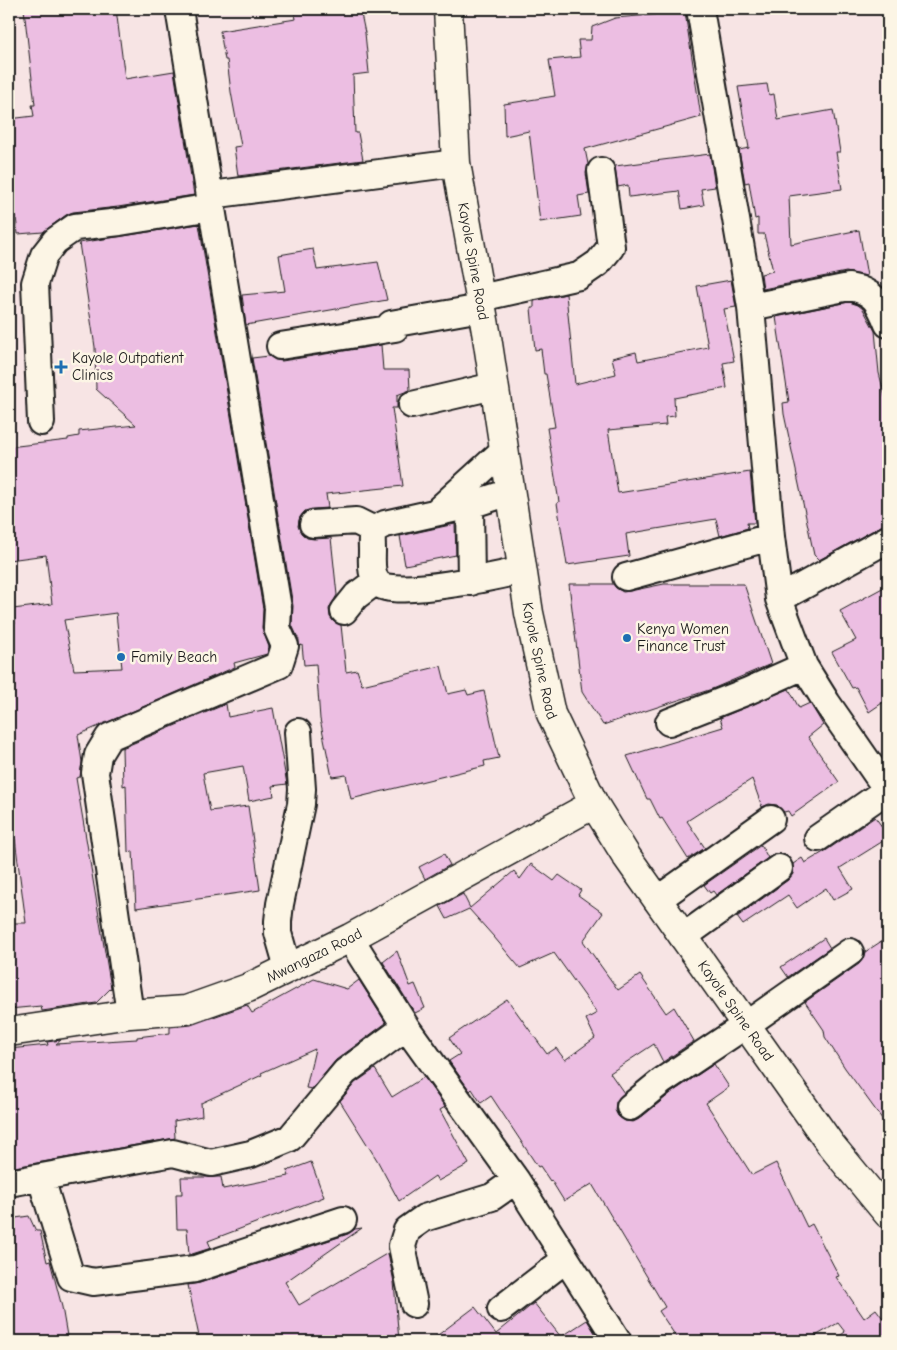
<svg xmlns="http://www.w3.org/2000/svg" width="897" height="1350" font-family="'Comic Neue',sans-serif">
  <style>
    .building { fill: #ecbee2; stroke: #1c1c1c; fill-rule: evenodd }
    .lines { fill: none; stroke-linecap: round; stroke-linejoin: round }
    .minor-casing { stroke: #1c1c1c; stroke-width: 30 }
    .major-casing { stroke: #1c1c1c; stroke-width: 31 }
    .minor { stroke: #fcf5e5; stroke-width: 26 }
    .major { stroke: #fcf5e5; stroke-width: 28 }
    .poi-dot { fill: #1f6fb2; stroke: #fcf5e5; stroke-width: 2 }
    .labels { text-anchor: middle; stroke-width: 5; stroke-linejoin: round; paint-order: stroke }
    .street-label { font-size: 15px; fill: #1c1c1c; stroke: #fcf5e5 }
    .poi-label { font-size: 15px; fill: #1c1c1c; stroke: #fcf5e5; text-anchor: start }
  </style>
  <rect width="100%" height="100%" fill="#f7e4e4"/>
  <filter id="ink" filterUnits="userSpaceOnUse"><feTurbulence type="fractalNoise" baseFrequency=".02" numOctaves="2"/><feDisplacementMap in="SourceGraphic" scale="10" xChannelSelector="R" yChannelSelector="G"/><feConvolveMatrix kernelMatrix="1 2 1 2 8 2 1 2 1" color-interpolation-filters="sRGB"/></filter>
  <g filter="url(#ink)">
    <path class="building" d="M24 9H116L125 79 174 71 194 195 118 207 73 212 66 215 43 232 18 234 16 217 9 216V119L34 116 32 105H35Z
      M294 9H360L365 33 369 73 353 75 355 133H358L363 160 238 176 234 147 241 146 231 92 227 60H225L220 31 296 19Z
      M685 12 701 117 585 149 588 164 586 173 589 194 578 196 581 216 540 222 529 131 505 136 504 104 555 96 549 60 580 57 578 40H591L592 27 615 18Z
      M767 84 769 95 774 94 778 120 833 110 840 152H836L842 189 789 196 791 244 859 230 867 276 846 272 763 289 761 274 773 271 764 234H758V218L755 219 749 182 745 183 739 150 749 148 738 87Z
      M710 154 715 187 701 189 704 205 682 209 679 191 629 197 628 185 618 187 615 166Z
      M199 224 263 609 262 628 269 647 267 654 234 663 235 667 78 735 82 762 80 777 76 778 111 988 96 1003 42 1011 41 1006 9 1009V923H26L15 839 9 840V624H15L13 609 52 604 46 555 9 560V447L68 440V438L79 436V431L136 425 96 389 95 347 79 243ZM116 613 122 668 74 670 64 620Z
      M313 249 317 270 378 262 387 300 246 325 242 295 285 291 279 255Z
      M731 280 736 307 724 309 734 361 723 363 727 388 674 398 675 416 665 417 666 425 608 430 618 493 750 472 755 523H747L748 528 720 536 716 519 626 534 629 556 567 565 557 503 559 502 547 428 555 427 546 374H544L541 349 535 350 531 308H534V301L566 294 575 384 616 374 612 358 636 352 638 361 708 347 697 286Z
      M849 302 858 305 863 309 875 331 879 373 888 408V524L881 526 819 560 814 555 784 414 783 403 789 402 776 317Z
      M381 345 383 370H409L410 390 397 395V408H392L403 486 326 494 328 508 312 509 305 511 300 517 298 526 301 533 307 538 314 539 331 538 337 595 329 609 330 617 334 622 341 625 346 672 357 670 362 685 441 666 448 694 466 690 468 695 484 691 499 758 484 761 485 766 351 799 346 775 332 777 320 719 316 664 304 665 302 645 299 646V640L292 625 293 606 252 358 269 356 275 360 282 361Z
      M455 524 456 555 405 565 400 536Z
      M569 584H613L616 588 623 592 630 591 664 584H744L771 664 712 689 603 725 582 692Z
      M888 585V699L869 712 856 687 852 688 832 652 856 640 840 611Z
      M789 689 799 708 810 703 823 725 808 737 839 782 791 816 788 811 784 812 777 805 769 804 762 807 752 779 687 821 705 848 688 859 662 818 660 819 650 799H647L627 756 723 727 720 718Z
      M226 704 228 717 273 708 287 784 272 786 274 796 249 801 243 766 203 773 210 811 248 806 260 890 136 908 133 851 128 852 126 785 123 786 122 748Z
      M875 817 888 835V838L840 868 853 889 833 900 826 888 797 908 788 895 743 925 737 917 788 880 793 874V864L802 858 805 863 827 850Z
      M761 845 768 858 716 895 713 891 710 893 704 885Z
      M444 854 450 865 425 879 419 867Z
      M531 864 554 881 559 875 581 890 578 895 603 913 583 941 618 990 640 975 666 1013 674 1007 694 1041 663 1062 654 1044 610 1073 624 1093 616 1102 615 1110 618 1116 625 1121 633 1122 639 1119 671 1093 714 1064 729 1087 706 1103 752 1175 776 1163 807 1227 812 1224 839 1276 836 1277 864 1318 876 1309 888 1325V1341H833L845 1332 838 1323 807 1341H679L659 1311 665 1307 592 1184 564 1201 551 1180 550 1181 540 1166 538 1167 491 1096 481 1103 472 1089 470 1091 449 1061 460 1054 449 1038 507 999 547 1054 556 1048 565 1060 595 1038 586 1019 597 1013 554 953 520 968 494 937 469 909 447 919 440 906 463 894 470 908 514 871 520 879Z
      M888 937V1127L845 1068 825 1037 824 1030 805 1002 859 964 863 959 865 952Z
      M824 938 830 948 788 977 781 967Z
      M397 951 410 986 415 984 425 1008 415 1013 383 962Z
      M314 979 347 989 359 980 386 1023 336 1060 312 1089 306 1088 315 1049 261 1073 262 1075 201 1103 202 1116 174 1121 175 1138 9 1168V1049L48 1045 47 1042 61 1040 56 1044 137 1039V1037L170 1033V1027L191 1025 247 1005 252 1013Z
      M375 1069 392 1097 424 1077 445 1107 440 1110 469 1164 438 1181 435 1176 399 1201 377 1160 340 1101 355 1083Z
      M311 1162 324 1197 208 1241 211 1248 189 1255 187 1229H177L176 1194H182L181 1177H221L223 1189 289 1176 287 1171Z
      M29 1216 36 1231H40L47 1262 50 1261 62 1307 67 1336 41 1341H9V1219Z
      M362 1228 285 1282 299 1305 388 1253 394 1282 399 1341H200L188 1285 200 1283 348 1234 355 1229Z
      M534 1303 561 1337 587 1320 600 1341H430L475 1307 496 1334Z"/>
    <g class="lines">
      <g class="minor-casing">
        <path id="minor" d="M700 9 751 307 771 537 779 599 804 666 827 703 888 791
          M211 195 456 163
          M480 298 579 276 598 263 611 247 601 171
          M751 307 849 287C874 291 879 302 888 324
          M280 346 395 328 391 324 481 308
          M412 405 494 386
          M41 422 35 283 44 255 55 241 75 227 120 222 212 207
          M510 492 470 505 385 524C369 530 372 536 372 551 372 562 370 576 379 584 394 598 499 576 522 570
          M470 505 471 582
          M436 512 504 450
          M313 524 356 521 374 530
          M626 577 771 537
          M779 599 888 539
          M344 611 356 596 376 581
          M669 722 748 691 804 666
          M818 838 887 790
          M657 900 771 819
          M683 937 779 868
          M350 938 406 1027 516 1180 618 1341
          M288 968 278 933V921L280 904 301 804 302 789 298 732
          M130 1014 95 773 98 755 109 737 279 665 285 646 277 628 278 608 179 9
          M630 1107 662 1081 746 1025 850 952
          M41 1178 71 1277 93 1282 101 1281 195 1269 343 1220
          M9 1183 173 1153 211 1163 251 1154 290 1138 345 1072 406 1027
          M414 1304 402 1246 407 1230 424 1218 492 1197 516 1180
          M501 1309 566 1259"/>
      </g>
      <g class="major-casing">
        <g id="major">
          <path id="s1" d="M448 9 456 163 487 337 529 613 551 714 594 804 627 857 831 1145 888 1214"/>
          <path id="s2" d="M9 1032 130 1014 186 1010 248 988 350 938 594 804"/>
        </g>
      </g>
      <use href="#minor" class="minor"/>
      <use href="#major" class="major"/>
    </g>
  </g>
  <g class="poi-dot">
    <path d="M58.5 359.5h5v5h5v5h-5v5h-5v-5h-5v-5h5z"/>
    <circle cx="627" cy="638" r="5"/>
    <circle cx="121" cy="657" r="5"/>
  </g>
  <g class="labels">
    <g class="street-label">
      <text dy="5" stroke="none"><textPath href="#s1" startOffset="254">Kayole Spine Road</textPath></text>
      <text dy="5" stroke="none"><textPath href="#s1" startOffset="659">Kayole Spine Road</textPath></text>
      <text dy="5" stroke="none"><textPath href="#s2" startOffset="318">Mwangaza Road</textPath></text>
      <text dy="5" stroke="none"><textPath href="#s1" startOffset="1064">Kayole Spine Road</textPath></text>
    </g>
    <g class="poi-label">
      <text x="72" y="363">Kayole Outpatient<tspan x="72" dy="17">Clinics</tspan></text>
      <text x="637" y="634">Kenya Women<tspan x="637" dy="17">Finance Trust</tspan></text>
      <text x="131" y="662">Family Beach</text>
    </g>
  </g>
  <rect width="897" height="1350" fill="none" stroke="#fcf5e5" stroke-width="30"/>
  <rect x="15" y="15" width="867" height="1320" fill="none" stroke="#1c1c1c" stroke-width="2" filter="url(#ink)"/>
</svg>
